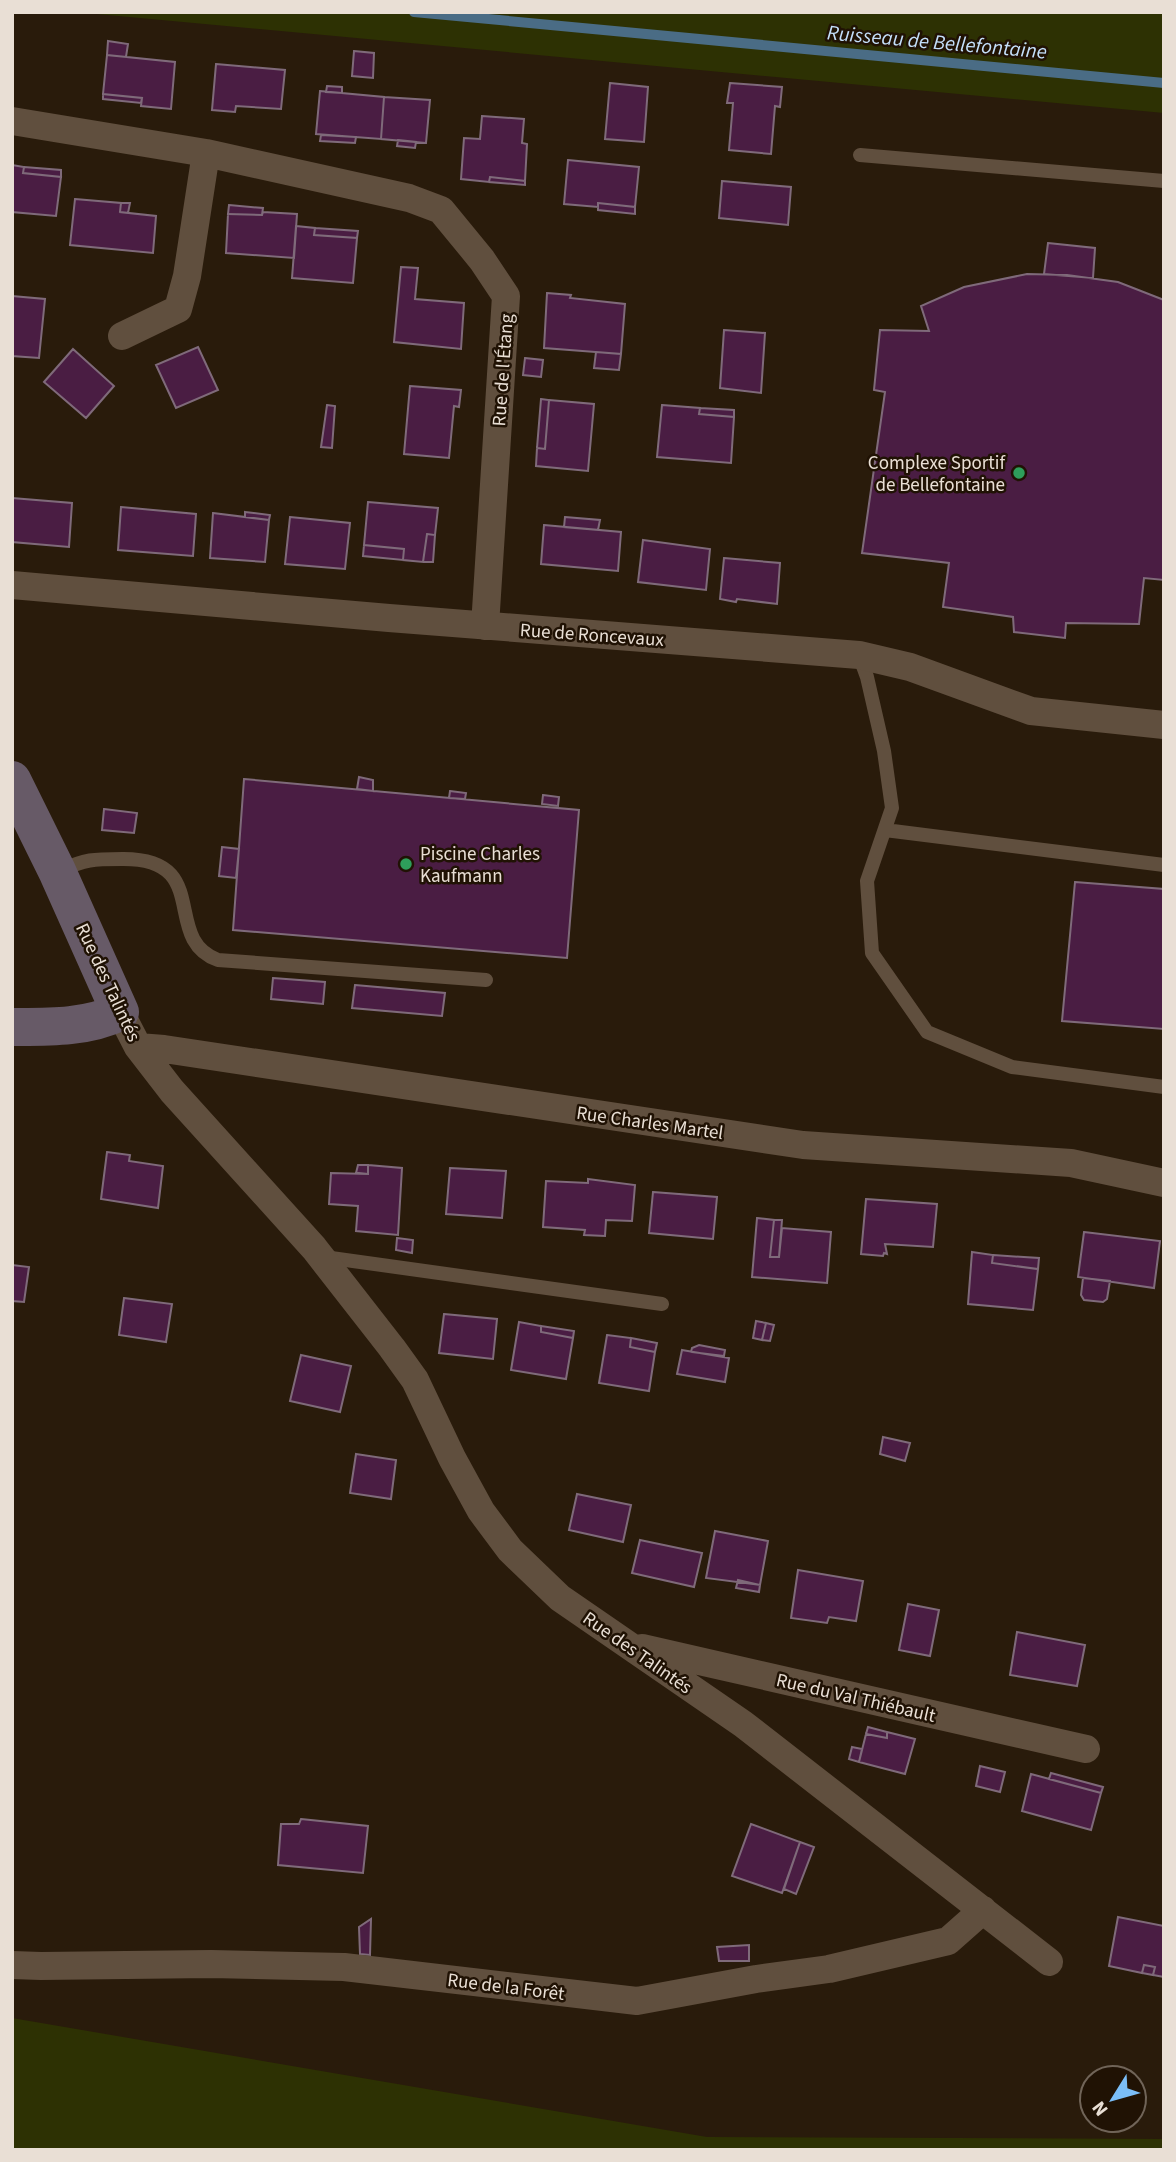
<svg xmlns="http://www.w3.org/2000/svg" width="1176" height="2162" font-family="'Source Sans 3',sans-serif">
  <style>
    .green { fill: #2d3103 }
    .lines { fill: none; stroke-linecap: round; stroke-linejoin: round }
    .stream { stroke: #4a6c85; stroke-width: 10 }
    .building { fill: #4a1d43; stroke: #7f6a7a; stroke-width: 2 }
    .lane { stroke: #604f3e; stroke-width: 14 }
    .street { stroke: #604f3e; stroke-width: 28 }
    .secondary { stroke: #675a67; stroke-width: 38 }
    .leisure-dot { fill: #2e9e5b; stroke: #201204; stroke-width: 2.5 }
    .labels { text-anchor: middle; stroke-width: 5; stroke-linejoin: round; paint-order: stroke }
    .street-label { font-size: 19px; fill: #e9dfd5; stroke: #201204 }
    .poi-label { font-size: 19px; fill: #e9dfd5; stroke: #201204; text-anchor: end }
    .water-label { font-size: 21px; font-style: italic; fill: #c4dffa; stroke: #201204 }
  </style>
  <rect width="100%" height="100%" fill="#291b0b"/>
  <path class="green" d="M75 12H1164V113Z
    M12 2018 707 2137 1164 2139V2150H12Z"/>
  <g class="lines">
    <path class="stream" d="M414 12 1164 83"/>
  </g>
  <path class="building" d="M108 41 128 44 126 57 107 55Z
    M354 51 374 53 373 78 352 76Z
    M107 55 175 62 171 109 141 106 142 98 103 94Z
    M216 64 285 70 281 109 236 106 235 112 212 110Z
    M610 83 648 87 644 142 605 139Z
    M730 83 782 87 780 107 775 106 771 154 729 150 733 103H727Z
    M327 86 342 87V93L326 92Z
    M320 91 384 97 381 139 316 134Z
    M103 94 142 98 141 103 103 99Z
    M384 97 430 100 426 143 381 139Z
    M482 116 524 119 522 143 527 144 525 181 490 177 489 182 461 179 464 138 480 139Z
    M321 135 356 137 355 143 320 141Z
    M398 140 416 142 415 148 397 146Z
    M568 160 639 167 635 207 598 203V207L564 204Z
    M12 165 24 167 23 173 61 177 56 216 12 212Z
    M24 167 61 170V177L23 173Z
    M490 177 525 181V185L489 182Z
    M722 181 791 187 788 225 719 218Z
    M75 199 121 203 120 212 156 216 153 253 70 245Z
    M121 203H130L128 213 120 212Z
    M598 203 635 207V214L598 210Z
    M229 205 263 208 262 215 228 214Z
    M263 212 297 214 294 258 226 253 228 214 262 215Z
    M296 226 315 228 314 235 357 238 353 283 292 278Z
    M315 228 358 231 357 238 314 235Z
    M1048 243 1095 248 1093 278 1044 274Z
    M401 267 418 268 415 299 464 303 461 349 394 342Z
    M1027 274 1067 275 1118 282 1164 300V580L1144 578 1139 624 1066 623 1065 638 1014 632 1013 617 943 607 949 563 862 553 885 392 874 390 880 330 929 331 921 306 964 287Z
    M547 293 571 295 570 298 625 304 621 354 544 348Z
    M12 296 45 299 39 358 12 356Z
    M724 330 765 333 761 393 720 388Z
    M198 347 218 390 176 408 156 365Z
    M73 349 114 386 86 418 44 382Z
    M596 352 621 354 619 370 594 368Z
    M525 358 543 360 541 377 523 375Z
    M410 386 461 390 459 407 454 406 449 458 404 454Z
    M541 399 549 400 545 449 537 448Z
    M549 400 594 404 588 471 536 466 537 448 545 449Z
    M327 405 335 406 332 448 321 447Z
    M662 405 700 408 699 414 734 417 731 463 657 457Z
    M700 408 734 410V417L699 414Z
    M12 498 72 503 69 547 12 542Z
    M368 502 438 508 435 535 427 534 423 562 403 560 404 549 364 545Z
    M121 507 196 514 193 556 118 550Z
    M245 512 270 515 269 520 245 517Z
    M213 513 269 520 265 562 210 558Z
    M290 517 350 523 345 569 285 564Z
    M565 517 600 520 598 530 564 527Z
    M544 525 621 532 618 571 541 564Z
    M427 534 435 535 433 562H423Z
    M643 540 710 549 706 590 638 582Z
    M364 545 404 549 403 560 363 556Z
    M724 558 780 563 777 604 737 599 736 602 720 599Z
    M359 777 373 780V791L357 789Z
    M244 779 579 810 567 958 233 930Z
    M450 791 466 793 465 799 449 798Z
    M543 795 559 797 558 806 542 804Z
    M104 809 137 813 134 833 102 830Z
    M222 847 239 849 236 878 219 876Z
    M1075 882 1164 889V1029L1062 1021Z
    M273 978 325 982 323 1004 271 999Z
    M355 985 445 993 442 1016 352 1008Z
    M107 1152 130 1155 129 1161 163 1166 158 1208 101 1199Z
    M358 1165H368V1174L356 1173Z
    M368 1165 402 1168 398 1235 356 1231 358 1206 329 1204 331 1173 368 1174Z
    M450 1168 506 1171 502 1218 446 1214Z
    M588 1179 635 1185 632 1221 606 1220 605 1236 584 1235 585 1230 543 1227 546 1181 588 1183Z
    M653 1192 717 1197 713 1239 649 1233Z
    M866 1199 937 1204 933 1247 885 1244 887 1254 884 1253 883 1256 861 1254Z
    M757 1218 774 1220 770 1257H779L782 1228 831 1232 827 1283 752 1277Z
    M774 1220H782L779 1257H770Z
    M1084 1232 1160 1241 1154 1288 1078 1277Z
    M397 1238 413 1240 412 1253 396 1250Z
    M972 1252 993 1255 992 1263 1038 1269 1033 1310 968 1304Z
    M993 1255 1039 1258 1038 1269 992 1263Z
    M12 1265 29 1267 24 1302 12 1301Z
    M1083 1278 1110 1281 1107 1299 1103 1302 1084 1300 1081 1295Z
    M124 1298 172 1304 166 1342 119 1335Z
    M444 1314 497 1319 493 1359 439 1353Z
    M756 1321 766 1323 762 1340 753 1338Z
    M519 1322 541 1326V1332L573 1338 566 1379 511 1370Z
    M766 1323 774 1325 770 1341 762 1340Z
    M541 1326 574 1331 573 1338 541 1332Z
    M607 1335 631 1338 630 1347 655 1352 649 1391 599 1383Z
    M631 1338 657 1343 655 1352 630 1347Z
    M699 1345 725 1350 724 1356 691 1352 692 1348Z
    M682 1350 729 1358 725 1382 677 1374Z
    M301 1355 351 1366 340 1412 290 1401Z
    M883 1437 910 1443 905 1461 880 1454Z
    M356 1454 396 1460 391 1499 350 1493Z
    M577 1494 631 1505 623 1542 569 1530Z
    M715 1531 768 1541 760 1585 706 1578Z
    M640 1540 702 1553 694 1587 632 1573Z
    M798 1570 863 1581 856 1621 829 1617 827 1623 791 1618Z
    M738 1580 760 1585 759 1592 736 1588Z
    M908 1604 939 1610 930 1656 899 1650Z
    M1017 1632 1085 1645 1077 1686 1010 1675Z
    M868 1727 887 1732V1738L866 1734Z
    M887 1732 915 1739 905 1774 859 1762 866 1734 887 1738Z
    M852 1747 862 1749 859 1762 849 1759Z
    M980 1766 1005 1772 1000 1792 976 1786Z
    M1051 1773 1103 1787 1101 1793 1049 1779Z
    M1031 1774 1101 1793 1091 1830 1022 1811Z
    M301 1819 368 1826 363 1873 278 1865 281 1824H299Z
    M751 1824 800 1842 782 1893 732 1876Z
    M800 1842 814 1847 796 1894 784 1889Z
    M1118 1917 1164 1926V1977L1153 1975 1155 1967 1144 1965 1142 1973 1109 1966Z
    M371 1919 370 1955 360 1954 359 1927Z
    M749 1945V1961H719L717 1947Z
    M1144 1965 1155 1967 1153 1975 1142 1973Z"/>
  <g class="lines">
    <path class="lane" d="M860 155 1164 181
      M859 655 867 677 884 751 892 808 867 881 872 953 927 1032 1012 1067 1164 1087
      M885 830 1164 865
      M59 871C86 859 93 859 122 859 214 858 160 939 218 960L486 980
      M324 1257 662 1304"/>
    <path class="street" d="M12 121 206 153 409 198 441 210 482 260 506 296 485 626
      M122 336 178 309 187 276 206 153
      M12 585 389 618 859 655 910 667 1031 711 1164 725
      M120 1012 138 1047 172 1091 314 1248 392 1348 415 1380 452 1458 481 1511 510 1550 560 1598 743 1724 1049 1962
      M138 1047 164 1049 803 1145 1071 1163 1164 1183
      M642 1648 1086 1749
      M12 1965 41 1966 211 1964 344 1967 637 2001 756 1979 829 1969 948 1941 983 1910"/>
    <path class="secondary" d="M12 780 57 871 120 1012C86 1028 49 1027 12 1027"/>
  </g>
  <g class="leisure-dot">
    <circle cx="1019" cy="473" r="7"/>
    <circle cx="406" cy="864" r="7"/>
  </g>
  <g class="labels">
    <g class="street-label">
      <text transform="translate(502 370) rotate(-86)" y="7">Rue de l'Étang</text>
      <text transform="translate(592 634) rotate(4)" y="7">Rue de Roncevaux</text>
      <text transform="translate(109 982) rotate(65)" y="7">Rue des Talintés</text>
      <text transform="translate(650 1122) rotate(8)" y="7">Rue Charles Martel</text>
      <text transform="translate(638 1652) rotate(35)" y="7">Rue des Talintés</text>
      <text transform="translate(856 1697) rotate(13)" y="7">Rue du Val Thiébault</text>
      <text transform="translate(506 1986) rotate(7)" y="7">Rue de la Forêt</text>
    </g>
    <g class="poi-label">
      <text x="1005" y="469">Complexe Sportif<tspan x="1005" dy="22">de Bellefontaine</tspan></text>
      <text x="420" y="860" text-anchor="start">Piscine Charles<tspan x="420" dy="22">Kaufmann</tspan></text>
    </g>
    <g class="water-label">
      <text transform="translate(937 42) rotate(5)" y="7">Ruisseau de Bellefontaine</text>
    </g>
  </g>
  <rect width="1176" height="2162" fill="none" stroke="#e9dfd5" stroke-width="28"/>
  <g transform="translate(1113 2099) rotate(233)"><circle r="33" fill="#201204" stroke="#706458" stroke-width="2"/>
  <path d="M0-5L12 26L0 18L-12 26Z" fill="#7bbef8"/>
  <text y="-10" font-size="19" font-weight="bold" text-anchor="middle" fill="#e9dfd5">N</text>
  </g>
</svg>
